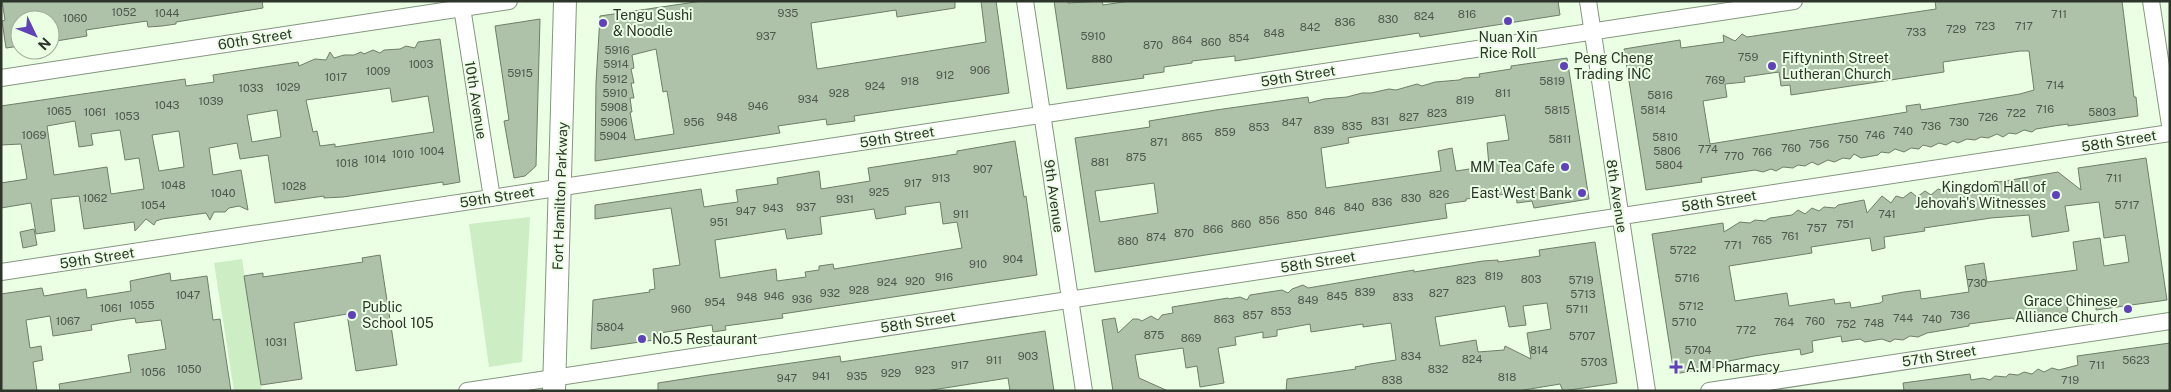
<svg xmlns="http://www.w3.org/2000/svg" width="2171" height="392" font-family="'Public Sans',sans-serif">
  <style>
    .green { fill: #cdedc4 }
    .building { fill: #aec1a9; stroke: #6d7f68; fill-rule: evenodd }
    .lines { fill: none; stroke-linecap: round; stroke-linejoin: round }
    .street-casing { stroke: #84967f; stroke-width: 18 }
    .secondary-casing { stroke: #84967f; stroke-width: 24 }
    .street { stroke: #fff; stroke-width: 16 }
    .secondary { stroke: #fff; stroke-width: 22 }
    .poi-dot { fill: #5f42ba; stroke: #ebffe5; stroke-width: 2 }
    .labels { text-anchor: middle; stroke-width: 4; stroke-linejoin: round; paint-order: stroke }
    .number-label { font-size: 11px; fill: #4d574a }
    .poi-label { font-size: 14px; fill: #2d342a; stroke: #ebffe5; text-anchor: start }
    .street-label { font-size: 14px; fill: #2d342a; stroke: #ebffe5 }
  </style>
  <rect width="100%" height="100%" fill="#ebffe5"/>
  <path class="green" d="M530 217 522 362 489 367 469 224Z
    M242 259 262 391H234L214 263Z"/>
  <path class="building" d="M2 1H262L263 8 176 22V24L162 26 148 27 147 21 119 25 86 30 87 36 50 42V20H20V46L6 48 2 21 5 20Z
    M702 1H955V8L897 17 896 10 811 23 817 69 986 42 981 1H996L1009 93 854 116 855 121 827 125 826 119 778 126 780 133 595 161 596 83 600 16ZM656 49 663 92 667 91 674 134 635 140 630 112H632L630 98H634L631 83H634L631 69 634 68 632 55Z
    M1054 1H1068V3L1102 1 1103 5 1130 1H1558L1560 15 1420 37 1419 33 1235 61V56L1192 61V63L1164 67V72L1143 75 1144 78 1067 89Z
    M1935 1H2122L2134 97H2136L2138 116 2068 126V124L2054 126 2036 129 2032 132 2024 130 2016 134 2009 133 2003 137 1997 134 1988 138 1981 137 1975 140 1967 139 1958 143 1953 141 1946 145 1939 143 1931 147 1923 145 1919 149 1911 148 1904 152 1895 149 1889 153 1881 152 1878 155 1861 158 1854 154 1850 159 1843 158 1834 162 1828 160 1818 165 1812 162 1805 166 1798 165 1793 168 1783 167 1776 171 1771 169 1763 172 1755 170 1715 176 1701 178 1702 182 1646 190 1624 49 1680 40 1681 48 1724 42 1723 35 1735 41 1742 34 1747 37 1936 9ZM2020 51H2029L2034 90 2020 94 1921 110 1920 104 1906 106 1907 112 1710 144 1703 101 1727 97 1725 84 1745 82 1744 77 1779 72 1781 86 1790 85 1791 95 1944 72 1943 62Z
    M540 19 536 166 525 176 514 178 504 121 509 120 495 26Z
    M440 39 460 182 443 185V182L343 197 324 198V196L275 203 268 155 240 159 237 143 209 148 213 175 241 170 248 210 239 206 229 208 225 212H214L210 220 206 213 162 219 156 221 154 225 146 219 135 231 134 222 84 229 79 196 51 199 55 231 36 234 31 203 1 208V183L27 179 21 144 1 145V106L185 79 186 86 214 82 213 75 298 62 299 66 315 59 326 60 330 52 334 58 344 55H354L361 52 364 54 373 50 380 53 384 50 400 49 406 46 415 48 418 42ZM390 88 392 102 428 96 434 132 335 147V144L320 146 317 131 313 132 306 100ZM277 110 281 137 252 142 247 115ZM75 121 79 147 93 145 91 134 120 130 125 160 139 158 144 189 111 194 107 167 54 175 47 126ZM179 131 184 167 159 171 152 135Z
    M1567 58 1589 199 1534 208 1532 201 1517 203 1516 193 1466 199V201L1445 204 1447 218 1095 272 1075 138 1150 127 1149 121 1216 110 1308 97 1309 103 1324 99 1347 97 1362 93H1371L1389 89 1396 90 1417 84 1422 86 1435 82 1459 80 1464 78 1480 77 1479 74 1511 69V66ZM1505 115 1509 140 1487 143 1489 166 1456 171 1452 148 1438 151 1441 171 1326 188 1321 148 1349 143 1348 138 1359 136ZM1154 183 1158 213 1100 222 1095 191Z
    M1015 141 1024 197 1026 196 1037 275 782 314 783 318 725 326 726 330 713 332 712 325 653 334 654 340 591 349 593 300 650 292 649 290 655 289 653 269 680 265 671 208 595 219V205L701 189 704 207 723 204 738 202 736 190 778 184 777 178 819 171 821 189 870 181 868 168 957 154V151ZM940 202 943 224 957 222 962 248 834 269 833 264 819 266V270L805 272 806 277 777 281 776 269 720 278 715 240 785 229 787 239 822 234 820 217 874 209 876 219 906 214 905 207Z
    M2146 158 2167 300 2096 310V303L2067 307 2068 312 2015 320 2012 318 1969 324V326L1927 333 1918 337 1910 336 1903 340 1895 339 1890 342 1882 339 1865 342 1860 339 1842 342 1841 336 1812 341 1813 352 1801 355 1800 349 1754 356 1729 361V365L1674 374 1652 234 1723 223 1724 232 1740 222 1750 223 1755 220 1765 221 1770 218 1792 215 1798 210 1805 214 1812 208 1819 211 1824 207 1835 208 1838 205 1864 200 1867 213 1882 196 1891 203 1896 196 1903 198 1911 192 1917 197 1925 191 1931 195 1938 189 1947 192 1951 187 1968 184 1971 187 1993 183 1995 181 1999 182 2058 172 2081 190 2078 168ZM2099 202 2104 238 2125 235 2129 262 2104 266 2100 238 2073 242 2077 270 1987 282 1984 263 1965 266 1969 292 1921 299 1920 290 1904 292 1882 296 1883 301 1880 303 1851 308 1850 302 1835 304 1834 299 1789 306 1787 293 1735 301 1729 266 1812 253 1811 247 1870 238 1872 251 1885 248 1884 237 1925 231 1924 228 1991 218 2029 215 2032 237 2069 231 2065 206Z
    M34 229 37 245 23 248 20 232Z
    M1595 242 1617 383 1563 391 1560 384 1518 391H1286L1287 379 1356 369 1355 367 1370 364 1396 360 1391 323 1363 327V324L1311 332 1310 324 1277 330V336L1263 338V332L1235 337 1236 345 1218 348 1224 383 1200 387 1197 366 1186 368 1183 348 1135 355 1139 378 1168 391H1113L1102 320 1115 318 1118 333 1133 319H1138L1142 321 1151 316 1158 320 1162 315 1173 313 1172 307 1228 298 1229 299 1240 297 1247 300 1250 295 1282 290 1288 293 1292 289 1303 285 1308 288 1414 270V272L1483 261 1498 260V262L1540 256 1539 250ZM1547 303 1551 329 1527 333 1531 359 1505 346 1504 350 1478 352 1476 340 1440 346 1435 317 1505 306 1509 327 1526 325 1523 306Z
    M380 255 397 365 356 371 347 314 294 323 302 379 261 385 244 276 263 273V277L363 262 362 258Z
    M170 273 171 281 207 276 213 320 220 319 231 391H60L59 384 131 372 128 355 166 349 161 320 136 323 135 318 120 320 91 325 92 330 53 336 50 316 26 320 30 348 41 346 43 360 33 362 37 391H1V294L42 288 44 296 86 289 87 298 131 291 130 281Z
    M1045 331 1054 391H1010L1008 378 926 391H658V383L709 375 840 356 841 362Z
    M2170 343V391H1904L1903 383 1970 374 1971 380 1983 378 1990 380 1995 376 2006 377 2009 374 2018 375 2024 372 2032 374 2038 369 2044 372 2052 368 2059 370 2078 365 2077 356Z"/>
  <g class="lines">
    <g class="street-casing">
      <path id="street" d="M461 1 492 198
        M1025 1 1084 391
        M1588 1 1647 391
        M2151 1 2170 125
        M1 78 509 1
        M1 272 1794 1
        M467 391 2170 133
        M1709 391 2170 321"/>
    </g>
    <g class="secondary-casing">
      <path id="secondary" d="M554 391 565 1"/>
    </g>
    <use href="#street" class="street"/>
    <use href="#secondary" class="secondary"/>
  </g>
  <g class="poi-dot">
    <circle cx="1508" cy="21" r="5"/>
    <circle cx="603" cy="23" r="5"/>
    <circle cx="1564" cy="66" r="5"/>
    <circle cx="1772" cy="66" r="5"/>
    <circle cx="1565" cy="167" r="5"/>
    <circle cx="1582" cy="193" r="5"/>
    <circle cx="2056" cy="195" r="5"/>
    <circle cx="2128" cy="309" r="5"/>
    <circle cx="352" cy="315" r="5"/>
    <circle cx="642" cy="339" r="5"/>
    <path d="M1673.5 359.5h5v5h5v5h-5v5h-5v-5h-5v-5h5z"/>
  </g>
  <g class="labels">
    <g class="number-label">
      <text x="124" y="16">1052</text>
      <text x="167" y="17">1044</text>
      <text x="788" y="17">935</text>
      <text x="1467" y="18">816</text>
      <text x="2059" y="18">711</text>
      <text x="1424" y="20">824</text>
      <text x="75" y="22">1060</text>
      <text x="1388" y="23">830</text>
      <text x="1345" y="26">836</text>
      <text x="1985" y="30">723</text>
      <text x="2024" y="30">717</text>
      <text x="1310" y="31">842</text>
      <text x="1956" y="33">729</text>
      <text x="1916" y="36">733</text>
      <text x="1274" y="37">848</text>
      <text x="766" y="40">937</text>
      <text x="1093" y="40">5910</text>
      <text x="1239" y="42">854</text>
      <text x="1182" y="44">864</text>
      <text x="1211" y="46">860</text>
      <text x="1153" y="49">870</text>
      <text x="617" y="54">5916</text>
      <text x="1748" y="61">759</text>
      <text x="1102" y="63">880</text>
      <text x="421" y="68">1003</text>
      <text x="616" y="68">5914</text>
      <text x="980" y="74">906</text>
      <text x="378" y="75">1009</text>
      <text x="520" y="77">5915</text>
      <text x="945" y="79">912</text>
      <text x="336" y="81">1017</text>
      <text x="615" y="83">5912</text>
      <text x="1715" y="84">769</text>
      <text x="910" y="85">918</text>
      <text x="1552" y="85">5819</text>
      <text x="2055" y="89">714</text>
      <text x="875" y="90">924</text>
      <text x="288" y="91">1029</text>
      <text x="251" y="92">1033</text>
      <text x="615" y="97">5910</text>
      <text x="839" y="97">928</text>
      <text x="1503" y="97">811</text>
      <text x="1660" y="99">5816</text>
      <text x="808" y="103">934</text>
      <text x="1465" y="104">819</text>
      <text x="211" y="105">1039</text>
      <text x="167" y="109">1043</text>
      <text x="758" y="110">946</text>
      <text x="614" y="111">5908</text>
      <text x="2045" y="113">716</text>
      <text x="1557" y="114">5815</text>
      <text x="1653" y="114">5814</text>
      <text x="59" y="115">1065</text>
      <text x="95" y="116">1061</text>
      <text x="2102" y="116">5803</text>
      <text x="1437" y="117">823</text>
      <text x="2016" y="117">722</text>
      <text x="127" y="120">1053</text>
      <text x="727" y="121">948</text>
      <text x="1409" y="121">827</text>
      <text x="1988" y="121">726</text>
      <text x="1380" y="125">831</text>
      <text x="614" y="126">5906</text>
      <text x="694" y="126">956</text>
      <text x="1292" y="126">847</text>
      <text x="1959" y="126">730</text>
      <text x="1352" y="130">835</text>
      <text x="1931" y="130">736</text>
      <text x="1259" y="131">853</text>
      <text x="1324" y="134">839</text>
      <text x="1903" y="135">740</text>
      <text x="1225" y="136">859</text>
      <text x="34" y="139">1069</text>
      <text x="1875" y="139">746</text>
      <text x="613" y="140">5904</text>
      <text x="1192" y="141">865</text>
      <text x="1665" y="141">5810</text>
      <text x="1560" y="143">5811</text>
      <text x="1848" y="143">750</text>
      <text x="1159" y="146">871</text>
      <text x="1819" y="148">756</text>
      <text x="1791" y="152">760</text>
      <text x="1708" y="153">774</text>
      <text x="432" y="155">1004</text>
      <text x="1667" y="155">5806</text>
      <text x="1762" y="156">766</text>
      <text x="403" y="158">1010</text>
      <text x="1734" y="160">770</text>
      <text x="1136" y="161">875</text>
      <text x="375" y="163">1014</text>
      <text x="1100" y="166">881</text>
      <text x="347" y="167">1018</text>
      <text x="1669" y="169">5804</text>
      <text x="983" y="173">907</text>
      <text x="941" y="182">913</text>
      <text x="2114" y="182">711</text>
      <text x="913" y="187">917</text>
      <text x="173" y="189">1048</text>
      <text x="294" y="190">1028</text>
      <text x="879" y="196">925</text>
      <text x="223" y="197">1040</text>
      <text x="1439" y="198">826</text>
      <text x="95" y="202">1062</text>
      <text x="1411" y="202">830</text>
      <text x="845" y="203">931</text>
      <text x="1382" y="206">836</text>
      <text x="153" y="209">1054</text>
      <text x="2127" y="209">5717</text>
      <text x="806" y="211">937</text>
      <text x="1354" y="211">840</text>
      <text x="773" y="212">943</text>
      <text x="746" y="215">947</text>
      <text x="1325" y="215">846</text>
      <text x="961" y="218">911</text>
      <text x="1887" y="218">741</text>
      <text x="1297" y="219">850</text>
      <text x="1269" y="224">856</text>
      <text x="719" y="226">951</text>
      <text x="1241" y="228">860</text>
      <text x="1845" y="228">751</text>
      <text x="1817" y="232">757</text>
      <text x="1213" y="233">866</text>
      <text x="1184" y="237">870</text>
      <text x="1790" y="240">761</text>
      <text x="1156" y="241">874</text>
      <text x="1762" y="244">765</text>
      <text x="1128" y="245">880</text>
      <text x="1733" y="249">771</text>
      <text x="1683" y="254">5722</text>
      <text x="1013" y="263">904</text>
      <text x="978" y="268">910</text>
      <text x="1494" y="280">819</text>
      <text x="944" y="281">916</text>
      <text x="1687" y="282">5716</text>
      <text x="1531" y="283">803</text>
      <text x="1466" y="284">823</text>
      <text x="1581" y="284">5719</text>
      <text x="915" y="285">920</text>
      <text x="887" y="286">924</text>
      <text x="1977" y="287">730</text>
      <text x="859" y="294">928</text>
      <text x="1365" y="296">839</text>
      <text x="830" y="297">932</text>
      <text x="1439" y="297">827</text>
      <text x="1583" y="298">5713</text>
      <text x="188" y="299">1047</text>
      <text x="774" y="300">946</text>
      <text x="1337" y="300">845</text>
      <text x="747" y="301">948</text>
      <text x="1403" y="301">833</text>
      <text x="802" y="303">936</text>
      <text x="1308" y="304">849</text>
      <text x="715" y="306">954</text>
      <text x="142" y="309">1055</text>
      <text x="1691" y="310">5712</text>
      <text x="111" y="312">1061</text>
      <text x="681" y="313">960</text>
      <text x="1577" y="313">5711</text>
      <text x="1281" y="315">853</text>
      <text x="1253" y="319">857</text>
      <text x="1960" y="319">736</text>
      <text x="1903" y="322">744</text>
      <text x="1224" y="323">863</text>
      <text x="1932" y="323">740</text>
      <text x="68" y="325">1067</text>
      <text x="1815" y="325">760</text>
      <text x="1684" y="326">5710</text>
      <text x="1784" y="326">764</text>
      <text x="1874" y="327">748</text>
      <text x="1846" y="328">752</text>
      <text x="610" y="331">5804</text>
      <text x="1746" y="334">772</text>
      <text x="1154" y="339">875</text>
      <text x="1582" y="340">5707</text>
      <text x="1191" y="342">869</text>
      <text x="276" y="346">1031</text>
      <text x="1539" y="354">814</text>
      <text x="1698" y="354">5704</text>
      <text x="1028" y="360">903</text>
      <text x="1411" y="360">834</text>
      <text x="1472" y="363">824</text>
      <text x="994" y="364">911</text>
      <text x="2136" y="364">5623</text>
      <text x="1594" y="366">5703</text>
      <text x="960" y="369">917</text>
      <text x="2097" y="369">711</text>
      <text x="189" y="373">1050</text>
      <text x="1438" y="373">832</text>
      <text x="925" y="374">923</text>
      <text x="153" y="376">1056</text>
      <text x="891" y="377">929</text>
      <text x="821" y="380">941</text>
      <text x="857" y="380">935</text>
      <text x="1507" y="381">818</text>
      <text x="787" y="382">947</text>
      <text x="1392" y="384">838</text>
      <text x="2070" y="384">719</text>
    </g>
    <g class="poi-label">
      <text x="613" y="20">Tengu Sushi<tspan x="613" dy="16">&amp; Noodle</tspan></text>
      <text x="1508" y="42" text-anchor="middle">Nuan Xin<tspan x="1508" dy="16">Rice Roll</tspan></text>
      <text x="1574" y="63">Peng Cheng<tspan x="1574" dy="16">Trading INC</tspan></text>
      <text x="1782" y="63">Fiftyninth Street<tspan x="1782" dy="16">Lutheran Church</tspan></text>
      <text x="1555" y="172" text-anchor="end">MM Tea Cafe</text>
      <text x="2046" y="192" text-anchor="end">Kingdom Hall of<tspan x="2046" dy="16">Jehovah's Witnesses</tspan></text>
      <text x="1572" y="198" text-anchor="end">East West Bank</text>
      <text x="2118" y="306" text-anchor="end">Grace Chinese<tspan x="2118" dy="16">Alliance Church</tspan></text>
      <text x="362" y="312">Public<tspan x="362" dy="16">School 105</tspan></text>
      <text x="652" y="344">No.5 Restaurant</text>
      <text x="1686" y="372">A.M Pharmacy</text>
    </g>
    <g class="street-label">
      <text transform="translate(255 39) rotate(-9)" y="5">60th Street</text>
      <text transform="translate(1298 76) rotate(-9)" y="5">59th Street</text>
      <text transform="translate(476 100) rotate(81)" y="5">10th Avenue</text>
      <text transform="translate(897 137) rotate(-9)" y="5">59th Street</text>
      <text transform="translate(2119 141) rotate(-9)" y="5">58th Street</text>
      <text transform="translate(560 196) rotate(-88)" y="5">Fort Hamilton Parkway</text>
      <text transform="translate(1054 196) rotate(82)" y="5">9th Avenue</text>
      <text transform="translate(1617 196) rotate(81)" y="5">8th Avenue</text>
      <text transform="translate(497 197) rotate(-9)" y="5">59th Street</text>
      <text transform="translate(1719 201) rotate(-9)" y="5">58th Street</text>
      <text transform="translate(97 258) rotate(-9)" y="5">59th Street</text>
      <text transform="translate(1318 262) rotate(-9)" y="5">58th Street</text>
      <text transform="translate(918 322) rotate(-9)" y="5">58th Street</text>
      <text transform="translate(1939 356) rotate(-9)" y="5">57th Street</text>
    </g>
  </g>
  <rect width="2171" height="392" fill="none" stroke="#2d342a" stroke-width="5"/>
  <g transform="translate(35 35) rotate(133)"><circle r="24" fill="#ebffe5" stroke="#9fae9a"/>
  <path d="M0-4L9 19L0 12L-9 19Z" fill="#5f42ba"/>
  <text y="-8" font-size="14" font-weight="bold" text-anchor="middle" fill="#2d342a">N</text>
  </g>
</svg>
